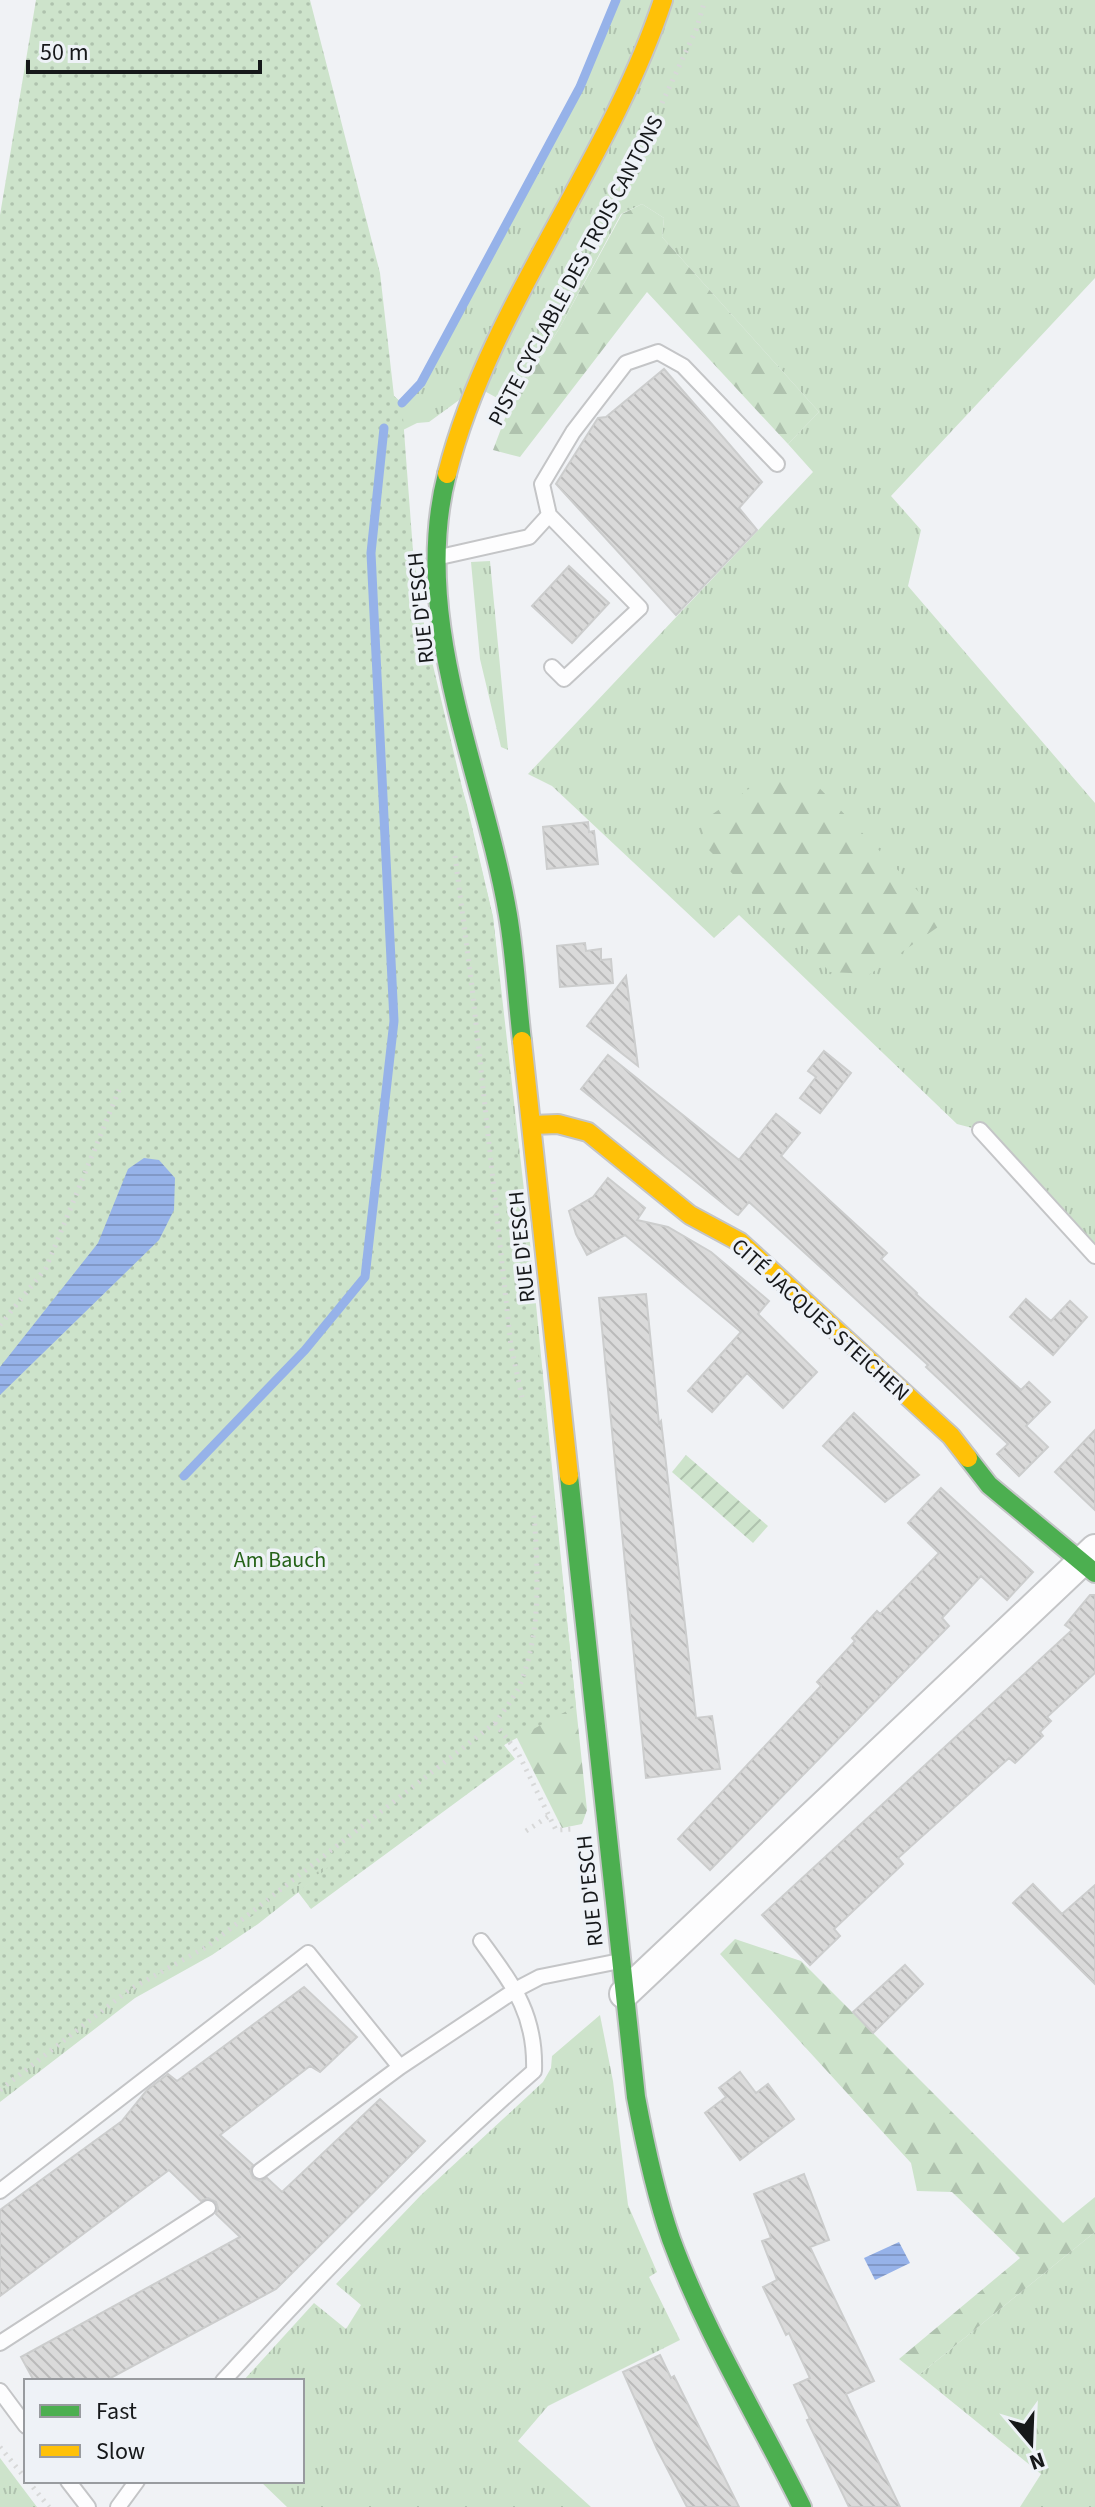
<svg xmlns="http://www.w3.org/2000/svg" width="1095" height="2507" font-family="'Source Sans 3',sans-serif">
  <style>
    .grass { fill: url(#grass-tufts); fill-rule: evenodd }
    .forest { fill: url(#forest-firs) }
    .park { fill: url(#park-dots) }
    .garden { fill: url(#garden-furrows) }
    .water { fill: url(#water-rules) }
    .lines { fill: none; stroke-linecap: round; stroke-linejoin: round }
    .stream { stroke: #96b2e9; stroke-width: 9 }
    .building { fill: url(#building-back-hatch); stroke: #cccdcd; stroke-width: 2 }
    .lane-casing { stroke: #c4c5c7; stroke-width: 18 }
    .street-casing { stroke: #c4c5c7; stroke-width: 32 }
    .fast-casing { stroke: #c4c5c7; stroke-width: 22 }
    .slow-casing { stroke: #c4c5c7; stroke-width: 22 }
    .path { stroke: #d7d8d8; stroke-width: 5; stroke-dasharray: 2 6; stroke-linecap: butt }
    .lane { stroke: #fdfdfe; stroke-width: 14 }
    .street { stroke: #fdfdfe; stroke-width: 28 }
    .fast { stroke: #4caf50; stroke-width: 18 }
    .slow { stroke: #ffc107; stroke-width: 18 }
    .labels { text-anchor: middle; stroke-width: 7; stroke-linejoin: round; paint-order: stroke }
    .street-label { font-size: 22px; fill: #16181a; stroke: #eef2f7 }
    .park-label { font-size: 22px; fill: #256218; stroke: #eef2f7 }
  </style>
  <defs>
    <pattern id="grass-tufts" width="24" height="20" patternUnits="userSpaceOnUse" patternTransform="scale(2)"><rect width="24" height="20" fill="#cde3cb"/><path d="M3 7l-1-3M5 7V3M7 7l1-3M15 17l-1-3M17 17v-4M19 17l1-3" fill="none" stroke="#afc2ae"/></pattern>
    <pattern id="forest-firs" width="22" height="20" patternUnits="userSpaceOnUse" patternTransform="scale(2)"><rect width="22" height="20" fill="#cde3cb"/><path d="M5 1l3.5 6h-7zM16 11l3.5 6h-7z" fill="#afc2ae"/></pattern>
    <pattern id="park-dots" width="8" height="8" patternUnits="userSpaceOnUse" patternTransform="scale(2)"><rect width="8" height="8" fill="#cde3cb"/><path d="M2 2h.1M6 6h.1" fill="none" stroke="#afc2ae" stroke-width="1.8" stroke-linecap="round"/></pattern>
    <pattern id="garden-furrows" width="10" height="10" patternUnits="userSpaceOnUse" patternTransform="scale(2)"><rect width="10" height="10" fill="#cde3cb"/><path d="M-1 1l2-2M0 10L10 0M9 11l2-2" fill="none" stroke="#afc2ae"/></pattern>
    <pattern id="water-rules" width="6" height="5" patternUnits="userSpaceOnUse" patternTransform="scale(2)"><rect width="6" height="5" fill="#96b2e9"/><path d="M0 2.5h6" fill="none" stroke="#8198c7"/></pattern>
    <pattern id="building-back-hatch" width="6" height="6" patternUnits="userSpaceOnUse" patternTransform="scale(2)"><rect width="6" height="6" fill="#dadada"/><path d="M-1 5l2 2M0 0l6 6M5-1l2 2" fill="none" stroke="#bababa"/></pattern>
  </defs>
  <rect width="100%" height="100%" fill="#f0f2f5"/>
  <path class="grass" d="M616 0H1095V278L891 496 921 530 908 586 1095 803V1256L980 1130 957 1124 739 915 714 938 552 786 528 774 813 472 788 444 819 412 662 237 664 218 642 204 621 214 559 329 510 405 477 387 429 422 417 423 399 432 392 476 413 551 425 632 441 717 467 805 493 917 530 1243 568 1631H552L516 1736 504 1745 494 1738 258 1924 212 1955 135 1998 0 2102V1942L24 1938 149 1840 188 1832 216 1837 231 1908 255 1897 294 1859 398 1778 500 1682 518 1599 495 1199 429 1173 451 1326 356 1408 311 1468 69 1669 0 1743V1604L37 1566 95 1552 114 1488 305 1350 356 1271 352 1210 322 1132 356 1124 347 1077 368 975 358 857 351 606 362 459 384 406 394 396 402 403 421 383 580 87ZM430 777 457 963 450 997 474 1151 428 1136 412 992 385 859Z
    M490 561 508 750 501 747 480 659 471 562Z
    M600 2015 613 2081 628 2205 657 2272 649 2277 680 2340 548 2406 518 2441 591 2507H287L260 2481H302V2381H243L314 2303 346 2329 361 2305 336 2284 421 2195 543 2082 551 2068 552 2056Z
    M1095 2232V2507H1020L1041 2474 919 2375Z
    M0 2458 37 2507H0Z"/>
  <path class="forest" d="M642 204 664 218 662 237 819 412 788 444 647 292 520 457 493 450 510 405 559 329 622 214Z
    M807 775 937 911 938 927 870 974 830 972 706 847 704 820 759 782Z
    M552 1631H568L587 1810 582 1824 562 1828 516 1736Z
    M735 1939 801 1961 1063 2223 1095 2197V2232L919 2375 899 2359 1020 2258 952 2192 917 2191 911 2163 720 1954Z"/>
  <path class="park" d="M36 0H310L380 273 394 396 402 404 413 551 425 632 493 917 576 1706 504 1745 515 1759 311 1909 298 1892 351 1849 208 1946 129 1990 0 2090V215Z"/>
  <path class="garden" d="M686 1455 768 1526 753 1543 672 1472Z"/>
  <path class="water" d="M144 1158 159 1160 175 1178 174 1210 159 1240 0 1395V1367L98 1243 128 1169Z
    M899 2242 910 2263 875 2280 864 2258Z"/>
  <g class="lines">
    <path class="stream" d="M402 403 421 383 580 87 616 0
      M184 1476 305 1350 365 1277 394 1021 371 553 384 428"/>
  </g>
  <path class="building" d="M664 369 762 482 739 508 757 530 676 615 556 484 598 418 606 417Z
    M569 566 609 603 572 643 532 606Z
    M588 822 589 832 594 831 598 864 547 869 543 827Z
    M585 943 586 951 601 949V960L611 959 613 983 560 987 557 946Z
    M626 976 638 1066 587 1026Z
    M824 1051 851 1073 820 1113 800 1098 816 1077 808 1071Z
    M608 1055 739 1160 776 1114 800 1133 781 1156 887 1253 881 1259 917 1293 916 1294 1021 1390 1029 1382 1050 1402 1026 1426 1048 1447 1019 1476 997 1454 1008 1444 926 1367 928 1365 749 1202 738 1215 736 1214 581 1089Z
    M608 1178 645 1208 637 1220 668 1227 711 1252 769 1301 758 1314 817 1372 783 1408 747 1373 712 1412 688 1391 741 1332 625 1235 587 1255 576 1234 569 1211 593 1197Z
    M646 1294 659 1424 661 1421 696 1718 712 1716 720 1769 646 1778 599 1298Z
    M1026 1299 1051 1321 1070 1301 1087 1317 1053 1355 1010 1317Z
    M854 1413 919 1475 885 1502 823 1446Z
    M1095 1430V1510L1055 1472Z
    M941 1488 1033 1572 1007 1600 981 1576 942 1618 949 1626 710 1870 678 1839 821 1686 817 1682 855 1641 852 1638 877 1611 880 1614 939 1553 908 1523Z
    M1090 1595H1095V1673L1047 1717 1051 1721 1040 1732 1043 1736 1015 1763 1009 1758 898 1858 903 1864 834 1929 840 1936 810 1965 762 1915 1072 1630 1065 1625Z
    M1033 1884 1062 1914 1095 1885V1984L1013 1903Z
    M905 1965 923 1984 873 2033 853 2012Z
    M304 1987 357 2037 320 2072 310 2066 220 2135 253 2165 250 2171 253 2178 260 2181 267 2178 282 2192 380 2099 425 2141 276 2289 105 2381H34L21 2357 240 2237 216 2214 218 2208 216 2202 208 2198 201 2201 169 2170 0 2296V2210L122 2121 147 2090 168 2074 177 2081Z
    M740 2072 756 2093 768 2084 794 2119 740 2160 705 2113 726 2097 719 2088Z
    M804 2174 829 2240 810 2247 874 2381 846 2394 900 2507H849L807 2420 810 2419 794 2385 810 2378 789 2333 786 2335 763 2287 777 2280 762 2241 771 2238 754 2194Z
    M660 2355 671 2378 674 2376 739 2507H687L657 2449 623 2372Z"/>
  <g class="lines">
    <g class="lane-casing">
      <path id="lane" d="M549 515 542 484 573 432 626 363 658 352 683 366 777 464
        M440 557 529 537 549 515 640 608 564 679 552 667
        M980 1130 1095 1256
        M260 2171 400 2067 517 1989 540 1977 620 1961
        M0 2191 308 1953 400 2067
        M0 2343 208 2208
        M223 2381C322 2273 424 2167 534 2071 536 2014 513 1985 481 1941
        M0 2391 26 2426
        M68 2481 88 2507
        M118 2507 137 2481"/>
    </g>
    <g class="street-casing">
      <path id="street" d="M624 1994 1095 1549"/>
    </g>
    <g class="fast-casing">
      <path id="fast" d="M447 474C409 621 484 772 508 915 515 956 517 999 522 1041
        M968 1458 989 1485 1095 1573
        M569 1476 636 2097C645 2145 655 2193 671 2239 705 2332 758 2418 802 2507"/>
    </g>
    <g class="slow-casing">
      <path id="slow" d="M447 474C489 307 609 164 663 0
        M522 1041 569 1476
        M532 1125 558 1124 588 1132 690 1215 740 1242 951 1436 968 1458"/>
    </g>
    <path class="path" d="M662 103 696 30 705 0
      M543 334 611 210 632 166
      M455 856 472 987 511 1346 522 1397
      M0 1325 46 1268 119 1090
      M495 1723 518 1753 556 1830 575 1829
      M526 1831 549 1816
      M0 2090 129 1990 208 1946 495 1723C503 1712 513 1699 519 1687 542 1632 538 1572 534 1515
      M0 2447 26 2479
      M28 2481 49 2507"/>
    <use href="#lane" class="lane"/>
    <use href="#street" class="street"/>
    <use href="#fast" class="fast"/>
    <use href="#slow" class="slow"/>
  </g>
  <g class="labels">
    <g class="street-label">
      <text transform="translate(575 270) rotate(-62)" y="8">PISTE CYCLABLE DES TROIS CANTONS</text>
      <text transform="translate(420 608) rotate(-96)" y="8">RUE D'ESCH</text>
      <text transform="translate(521 1247) rotate(-96)" y="8">RUE D'ESCH</text>
      <text transform="translate(821 1319) rotate(42)" y="8">CITÉ JACQUES STEICHEN</text>
      <text transform="translate(589 1891) rotate(-96)" y="8">RUE D'ESCH</text>
    </g>
    <g class="park-label">
      <text x="280" y="1567">Am Bauch</text>
    </g>
  </g>
  <rect x="24" y="2379" width="280" height="104" fill="#eef2f7" stroke="#989b9f" stroke-width="2"/>
  <rect x="40" y="2405" width="40" height="12" fill="#4caf50" stroke="#989b9f" stroke-width="2"/>
  <text x="96" y="2419" font-size="24" fill="#16181a">Fast</text>
  <rect x="40" y="2445" width="40" height="12" fill="#ffc107" stroke="#989b9f" stroke-width="2"/>
  <text x="96" y="2459" font-size="24" fill="#16181a">Slow</text>
  <g transform="translate(1031 2443) rotate(161)" stroke="#eef2f7" stroke-width="6" paint-order="stroke">
  <path d="M0-6L14 30L0 20L-14 30Z" fill="#16181a"/>
  <text y="-12" font-size="22" font-weight="bold" text-anchor="middle" fill="#16181a">N</text>
  </g>
  <path d="M28 60v12h232v-12" fill="none" stroke="#16181a" stroke-width="4"/>
  <text x="40" y="60" font-size="24" fill="#16181a" stroke="#eef2f7" stroke-width="6" paint-order="stroke">50 m</text>
</svg>
